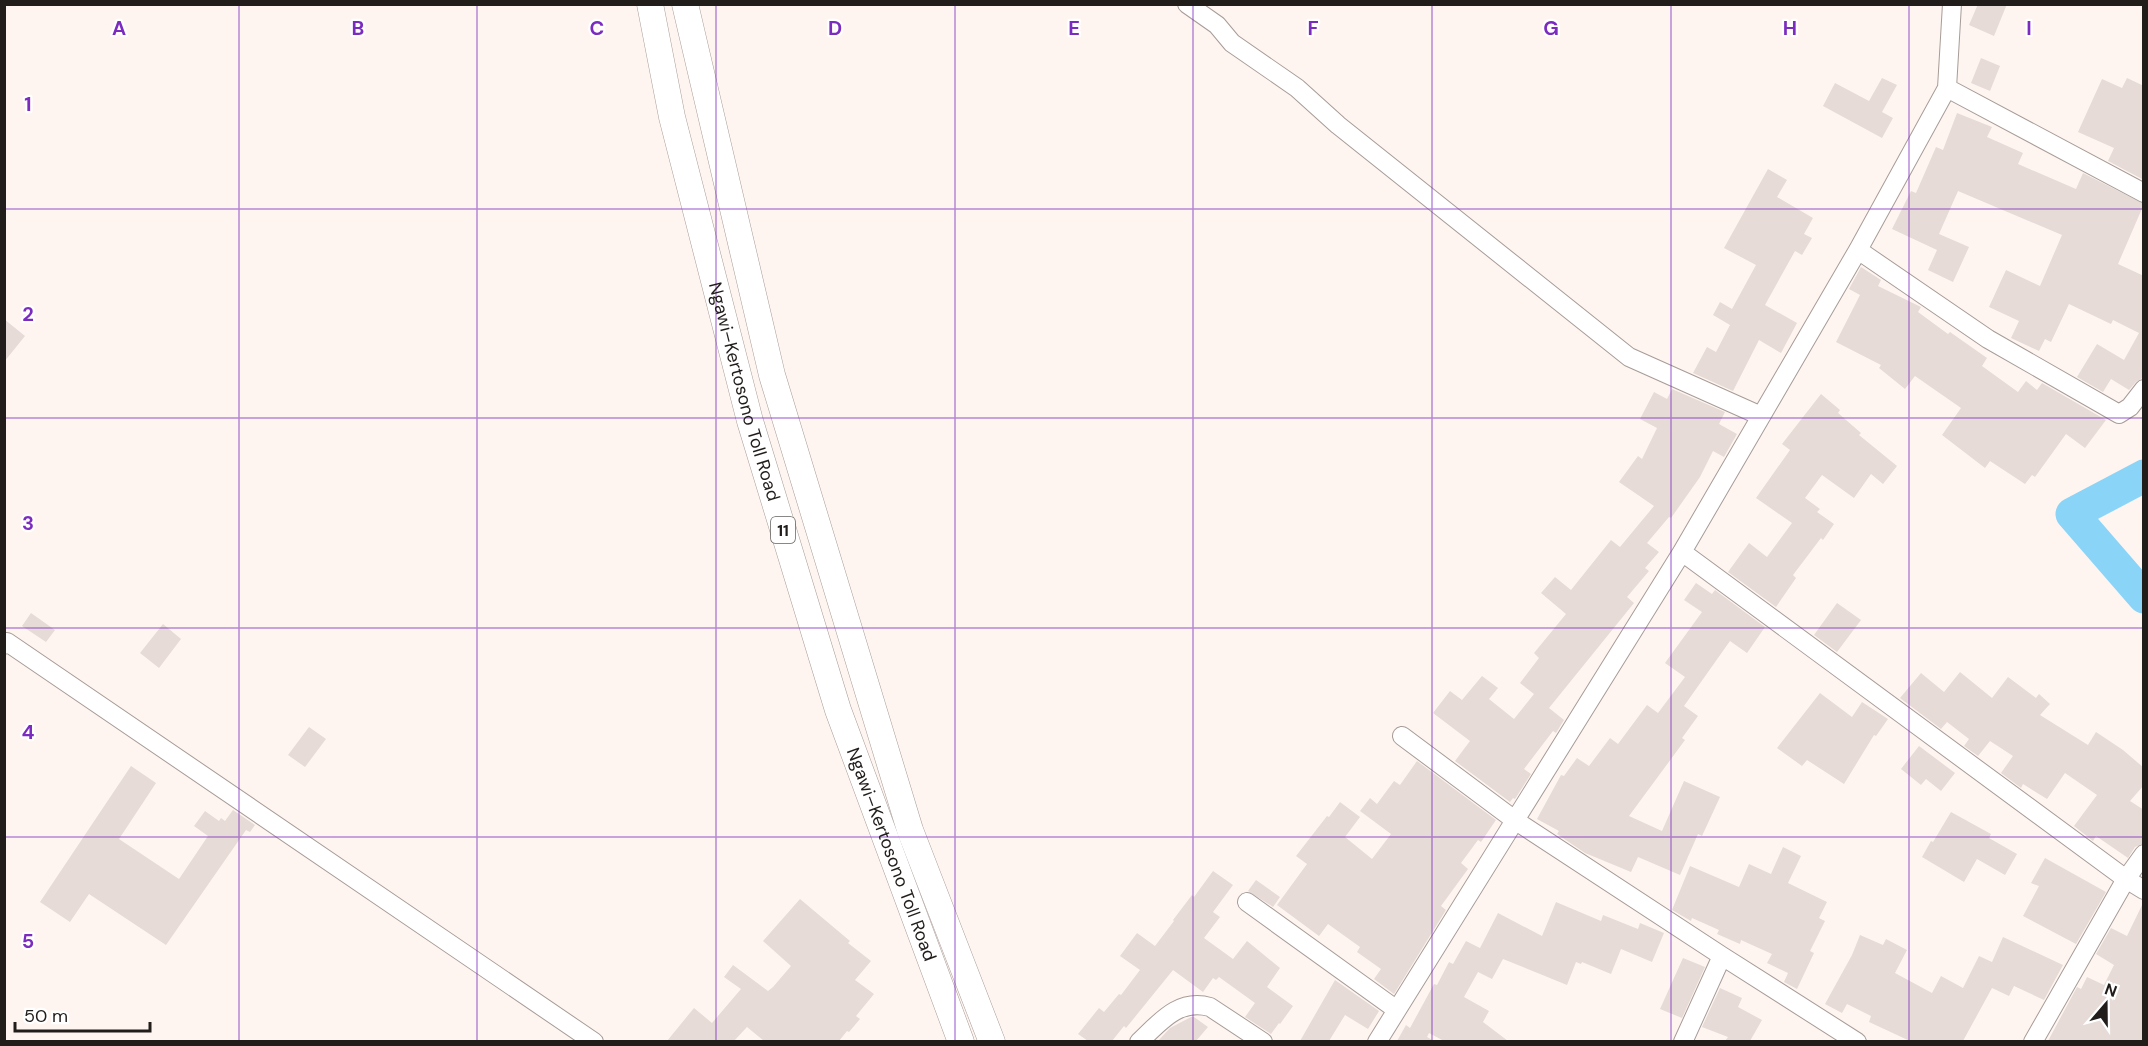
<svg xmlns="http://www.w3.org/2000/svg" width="2148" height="1046" font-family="'DM Sans',sans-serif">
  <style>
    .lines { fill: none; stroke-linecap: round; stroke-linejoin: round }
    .river { stroke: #8ad4f8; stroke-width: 33 }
    .building { fill: #e6dbd6 }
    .minor-casing { stroke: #a79c97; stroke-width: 20 }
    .highway-casing { stroke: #a79c97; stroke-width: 27 }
    .minor { stroke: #fff; stroke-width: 18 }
    .highway { stroke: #fff; stroke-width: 26 }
    .grid { fill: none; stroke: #7b2cbf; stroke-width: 1.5; stroke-opacity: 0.55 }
    .labels { text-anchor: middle; stroke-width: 4.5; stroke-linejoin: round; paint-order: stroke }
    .shield { fill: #fff; stroke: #64615f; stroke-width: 1.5 }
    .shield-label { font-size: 16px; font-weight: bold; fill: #211d1b }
    .street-label { font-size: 18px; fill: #211d1b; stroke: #fff }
    .grid-label { font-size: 20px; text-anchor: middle; font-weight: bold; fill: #7b2cbf; stroke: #fff; stroke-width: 4.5; stroke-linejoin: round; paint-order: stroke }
  </style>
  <rect width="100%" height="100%" fill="#fef5f1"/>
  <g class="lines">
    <path class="river" d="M2144 476 2072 514 2144 597"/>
  </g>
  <path class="building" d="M1978 4H2007L1994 36 1969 25Z
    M1981 58 2000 66 1990 91 1971 83Z
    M1882 78 1897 85 1882 112 1893 118 1882 138 1823 106 1835 83 1869 101Z
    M2127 78 2144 86V175L2142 179 2108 161 2114 148 2078 132 2102 79 2122 88Z
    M1957 113 1992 127 1987 137 2023 153 2018 164 2076 189 2083 173 2144 204 2118 264 2144 276V377L2136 382 2129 390 2111 379 2103 392 2077 377 2097 344 2124 360 2139 333 2113 320 2111 324 2069 304 2051 342 2045 339 2039 351 2011 338 2019 321 1989 307 2006 270 2040 286 2062 235 1958 191 1939 234 1969 247 1953 282 1928 270 1937 250 1892 229 1911 191 1916 193 1936 147 1943 150Z
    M1768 169 1787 180 1777 197 1813 218 1804 234 1812 238 1802 255 1795 251 1765 305 1797 323 1781 353 1759 340 1733 391 1693 373 1707 347 1716 352 1730 325 1713 315 1720 302 1732 309 1756 265 1724 248Z
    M1861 267 1881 280 1878 286 1921 307 1918 312 1948 334 1950 332 1987 358 1982 366 2018 392 2026 381 2037 390 2042 383 2106 420 2085 448 2066 434 2035 477 2032 475 2025 484 1990 461 1985 468 1942 435 1961 408 1915 376 1905 389 1879 368 1881 365 1836 342 1860 295 1849 289Z
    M4 319 25 336 4 362Z
    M1672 389 1725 412 1719 424 1737 434 1724 457 1713 451 1700 477 1671 518 1669 517 1647 543 1659 552 1645 568 1649 571 1627 597 1634 603 1549 708 1564 720 1556 733 1553 731 1524 769 1531 774 1515 799 1513 798 1510 802 1455 761 1470 741 1433 713 1450 691 1462 700 1482 676 1498 688 1489 699 1514 719 1534 694 1520 683 1539 658 1534 653 1566 614 1541 593 1555 577 1571 590 1611 540 1620 547 1654 506 1619 482 1638 456 1642 459 1657 428 1640 419 1654 392 1667 399Z
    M1821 394 1840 410 1838 413 1861 433 1859 435 1897 466 1883 484 1871 474 1854 498 1822 475 1805 498 1820 509 1817 512 1834 524 1823 540 1821 538 1793 575 1796 578 1776 607 1728 572 1749 543 1767 557 1792 523 1756 498 1790 450 1782 444Z
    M1696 583 1712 594 1715 590 1765 627 1747 653 1730 641 1684 706 1698 716 1682 738 1685 740 1629 816 1662 831 1684 781 1720 797 1702 836 1698 834 1680 875 1638 857 1631 872 1585 853 1557 834 1559 831 1537 819 1561 775 1564 776 1577 758 1589 766 1610 738 1618 744 1647 705 1658 713 1685 677 1665 663 1702 612 1684 600Z
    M1837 603 1861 620 1837 652 1814 635Z
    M31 613 55 630 46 642 22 626Z
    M163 624 181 639 159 668 140 653Z
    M1960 672 1992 698 2008 677 2036 698 2039 694 2050 704 2040 715 2088 745 2096 732 2123 750 2144 768V785L2130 801 2144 810V843L2135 847 2128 858 2096 836 2093 841 2074 826 2097 795 2065 773 2047 799 2023 784 2021 788 2001 773 2013 756 1990 741 1978 756 1964 746 1969 739 1947 722 1941 729 1900 698 1921 673 1944 692Z
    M1820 693 1852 717 1862 702 1888 719 1876 736 1874 735 1844 784 1807 760 1802 766 1777 748Z
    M309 727 326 739 305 767 288 755Z
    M1919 746 1955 773 1941 791 1926 779 1921 785 1901 769Z
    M1417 761 1496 820 1481 842 1478 840 1461 863 1468 869 1441 906 1446 910 1394 994 1374 979 1381 969 1357 952 1360 947 1328 924 1319 936 1277 905 1307 864 1296 856 1327 816 1329 817 1340 802 1360 817 1345 837 1372 859 1391 834 1360 811 1370 798 1377 804 1394 781 1400 785Z
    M131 766 156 783 119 839 179 879 208 836 194 826 205 811 219 821 221 818 225 821 233 810 255 825 250 832 246 830 166 945 89 894 70 922 40 902Z
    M1951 812 1991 834 1989 838 2017 854 2005 875 1977 859 1964 882 1922 857 1931 841 1933 842Z
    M1783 847 1801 856 1788 883 1827 902 1819 918 1825 921 1810 951 1814 953 1797 989 1784 982 1788 973 1767 963 1772 954 1741 940 1740 944 1717 934 1719 930 1692 918 1691 921 1672 910 1690 866 1739 887 1749 864 1771 874Z
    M2045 858 2106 892 2076 944 2023 916 2039 886 2031 883Z
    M1213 871 1233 885 1213 912 1220 917 1204 938 1233 959 1247 941 1280 968 1267 987 1293 1006 1280 1024 1279 1023 1271 1034 1245 1017 1255 1003 1219 977 1216 980 1213 978 1203 992 1173 970 1126 1028 1124 1026 1112 1041H1088L1078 1034 1099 1008 1104 1012 1119 994 1121 995 1140 970 1120 956 1137 933 1155 946 1174 921 1173 920 1192 895 1194 897Z
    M1256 880 1280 897 1273 907 1248 891Z
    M800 899 850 941 848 943 871 961 855 980 874 994 856 1016 860 1019 849 1032 847 1031 839 1041H764L747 1027 734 1041H667L694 1008 712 1023 741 989 724 977 733 965 768 991 773 987 791 966 763 941Z
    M2144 901V1041H2048L2077 987 2081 989 2087 977 2104 985 2114 965 2096 954 2111 928 2127 936Z
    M1556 902 1601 921 1603 915 1638 929 1640 923 1664 933 1652 962 1621 949 1611 974 1582 962 1581 964 1576 962 1567 985 1503 959 1492 979 1478 972 1464 997 1489 1011 1483 1022 1508 1041H1444L1429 1033 1427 1037 1434 1041H1397L1406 1025 1410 1028 1434 984 1437 985 1449 962 1453 964 1466 941 1480 948 1498 913 1542 936Z
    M1860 935 1883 945 1886 939 1907 950 1895 973 1932 993 1941 976 1963 988 1979 956 1992 962 2003 937 2063 965 2044 1000 2014 986 2009 996 1992 988 1963 1041H1910L1869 1022 1871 1016 1847 1004 1842 1013 1825 1004 1852 955Z
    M1683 958 1705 967 1682 1018 1660 1009Z
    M1335 980 1379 1011 1368 1029 1345 1015 1329 1041H1300Z
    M1720 988 1742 998 1738 1007 1762 1020 1750 1041H1725L1728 1037 1702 1027Z
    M1191 1017H1194L1208 1027 1196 1041H1158L1170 1028Z"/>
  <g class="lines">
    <g class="minor-casing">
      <path id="minor" d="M1187 4 1217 25 1232 43 1297 88 1338 125 1629 357 1761 416
        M1947 88 2144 193
        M1858 250 1988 339 2119 414 2130 407 2144 389
        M1682 552 2126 879 2144 890
        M4 645 7 642 594 1042
        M1402 736 1516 821 1722 956 1857 1042
        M1247 902 1397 1010
        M1139 1042C1160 1022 1179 998 1210 1007L1263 1042
        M1377 1042 1682 552 1858 250 1947 88 1952 4
        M1683 1042 1722 956
        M2033 1042 2126 879 2144 854"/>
    </g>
    <g class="highway-casing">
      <g id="highway">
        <path id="s1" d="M650 4 672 117 750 421 838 710 961 1042"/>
        <path d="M685 4 772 375 910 830 992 1042"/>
      </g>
    </g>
    <use href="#minor" class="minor"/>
    <use href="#highway" class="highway"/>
  </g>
  <path class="grid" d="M239 4V1042M477 4V1042M716 4V1042M955 4V1042M1193 4V1042M1432 4V1042M1671 4V1042M1909 4V1042M4 209H2144M4 418H2144M4 628H2144M4 837H2144"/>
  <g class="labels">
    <rect class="shield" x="771" y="517" width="24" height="26" rx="4.5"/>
    <g class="shield-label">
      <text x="783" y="536">11</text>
    </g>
    <g class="street-label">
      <text dy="6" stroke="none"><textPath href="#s1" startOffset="399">Ngawi–Kertosono Toll Road</textPath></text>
      <text dy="6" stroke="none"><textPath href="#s1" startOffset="885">Ngawi–Kertosono Toll Road</textPath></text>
    </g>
  </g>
  <g class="grid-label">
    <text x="119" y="35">A</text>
    <text x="358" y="35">B</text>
    <text x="597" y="35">C</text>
    <text x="835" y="35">D</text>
    <text x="1074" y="35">E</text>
    <text x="1313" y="35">F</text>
    <text x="1551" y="35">G</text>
    <text x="1790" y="35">H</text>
    <text x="2029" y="35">I</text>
    <text x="28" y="111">1</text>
    <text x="28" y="321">2</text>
    <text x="28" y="530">3</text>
    <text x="28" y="739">4</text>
    <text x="28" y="948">5</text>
  </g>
  <rect width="2148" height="1046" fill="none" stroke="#211d1b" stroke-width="12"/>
  <g transform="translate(2106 1004) rotate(20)" stroke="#ffffff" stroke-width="4.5" paint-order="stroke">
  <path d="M0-4.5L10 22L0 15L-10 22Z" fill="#211d1b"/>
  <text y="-9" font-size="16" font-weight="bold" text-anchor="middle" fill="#211d1b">N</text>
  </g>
  <path d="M15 1022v9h135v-9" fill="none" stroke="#211d1b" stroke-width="3"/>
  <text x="24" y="1022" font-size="18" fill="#211d1b" stroke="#ffffff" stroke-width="4.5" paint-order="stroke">50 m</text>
</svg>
